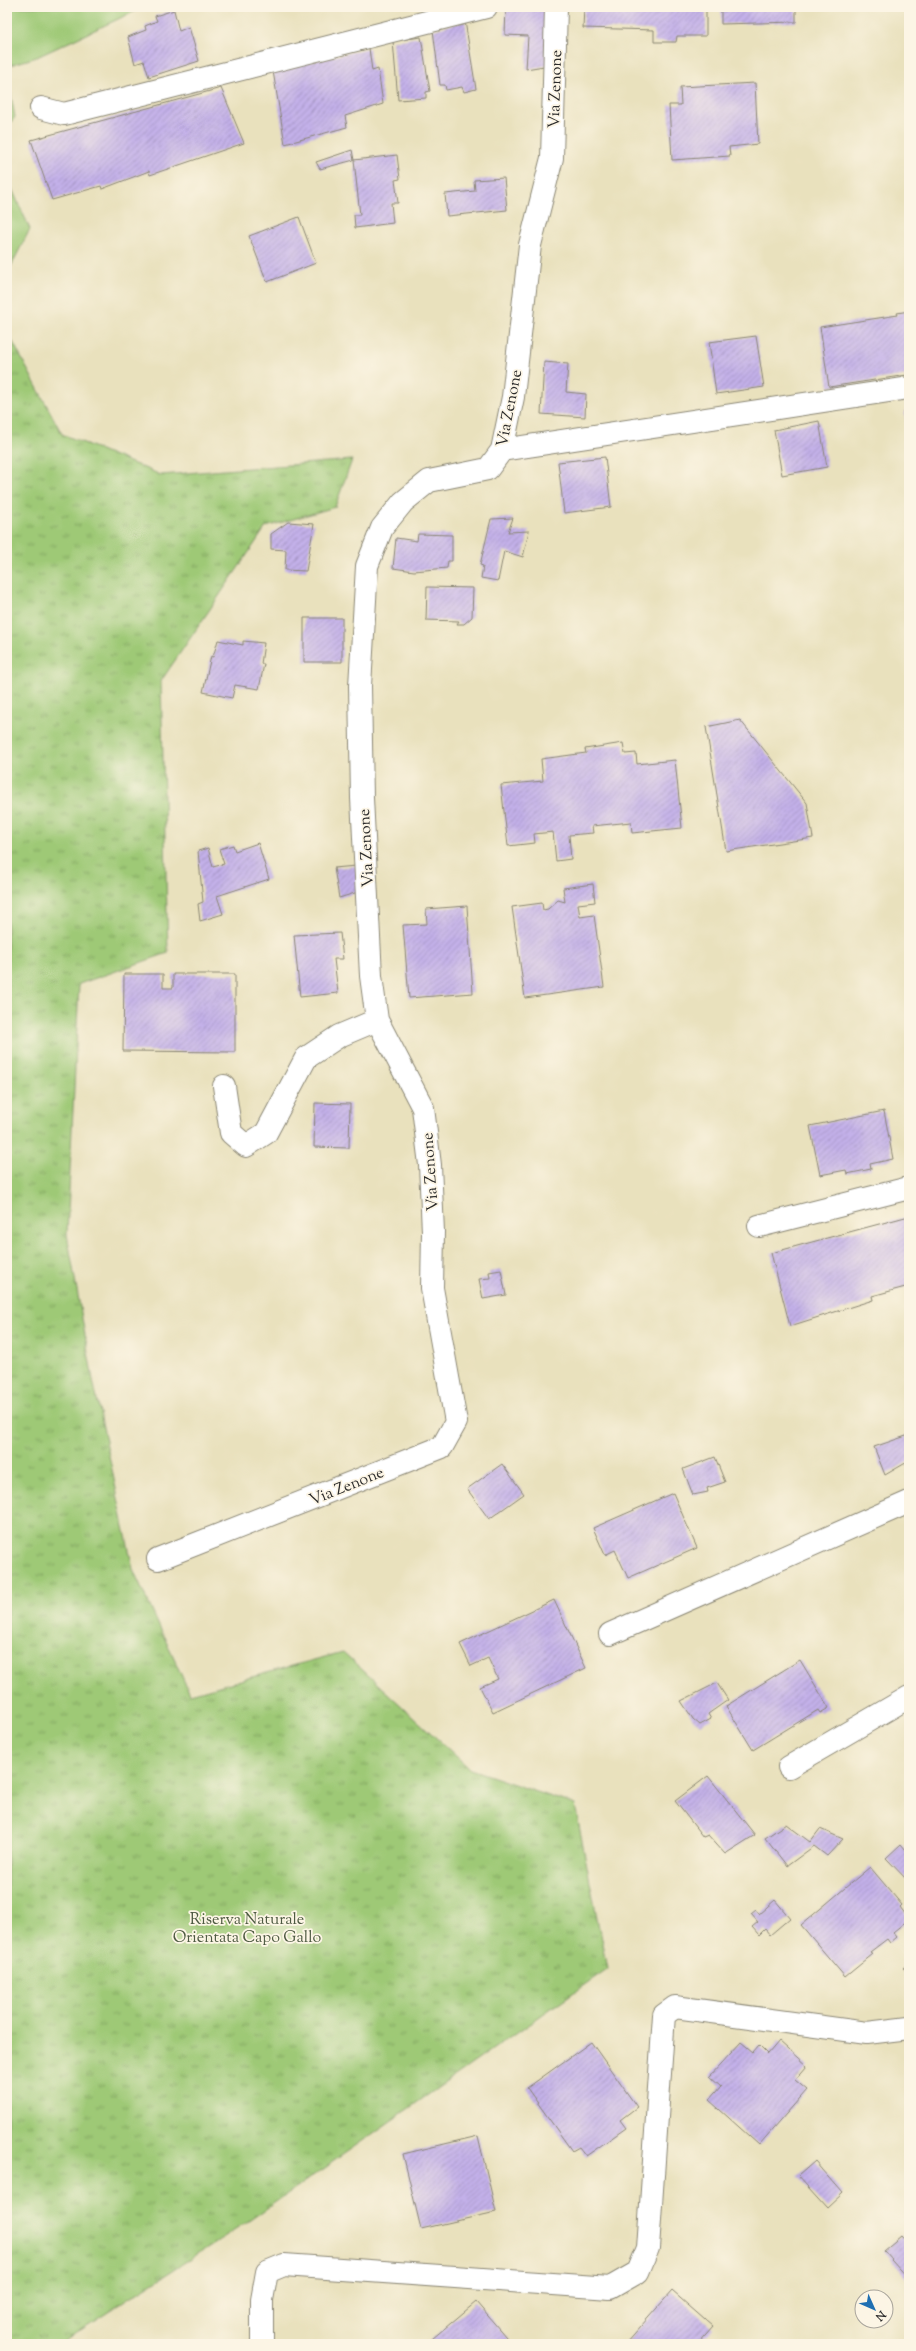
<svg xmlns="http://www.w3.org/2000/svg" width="916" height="2351" font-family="'Sorts Mill Goudy',serif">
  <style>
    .grass { fill: #9ec976; stroke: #647a50 }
    .park { fill: url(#park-tufts); stroke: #647a50 }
    .building { fill: url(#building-hatch) }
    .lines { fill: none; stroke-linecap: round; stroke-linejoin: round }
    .street-casing { stroke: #8a8674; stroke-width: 24 }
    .street { stroke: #fff; stroke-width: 22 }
    .labels { text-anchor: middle; stroke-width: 3.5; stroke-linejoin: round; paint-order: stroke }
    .street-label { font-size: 16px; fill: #2b2b2b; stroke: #fcf5e5 }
    .park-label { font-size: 16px; fill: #4e5a42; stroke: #fcf5e5 }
  </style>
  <defs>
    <pattern id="park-tufts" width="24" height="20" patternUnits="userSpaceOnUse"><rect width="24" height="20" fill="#9ec976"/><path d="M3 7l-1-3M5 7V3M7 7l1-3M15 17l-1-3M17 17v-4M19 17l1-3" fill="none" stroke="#81a361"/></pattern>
    <pattern id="building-hatch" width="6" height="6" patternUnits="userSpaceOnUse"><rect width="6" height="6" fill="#c3b0e9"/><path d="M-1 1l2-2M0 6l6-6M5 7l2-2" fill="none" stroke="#9f8fbd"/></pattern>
  </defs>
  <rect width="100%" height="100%" fill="#fcf5e5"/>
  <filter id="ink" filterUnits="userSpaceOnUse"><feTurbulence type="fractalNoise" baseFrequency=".025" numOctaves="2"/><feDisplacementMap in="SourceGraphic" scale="8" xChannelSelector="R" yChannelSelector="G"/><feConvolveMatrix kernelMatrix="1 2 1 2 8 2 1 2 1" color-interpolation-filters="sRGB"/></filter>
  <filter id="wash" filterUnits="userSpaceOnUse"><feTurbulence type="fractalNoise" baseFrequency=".012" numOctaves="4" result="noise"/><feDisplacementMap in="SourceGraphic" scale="16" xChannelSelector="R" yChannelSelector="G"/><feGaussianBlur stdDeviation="0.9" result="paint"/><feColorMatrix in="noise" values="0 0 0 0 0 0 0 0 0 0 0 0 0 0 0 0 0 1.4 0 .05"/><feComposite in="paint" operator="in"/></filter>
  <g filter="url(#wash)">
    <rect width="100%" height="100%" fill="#e9e1bd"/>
    <path class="grass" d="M7 7H144L37 57 7 66Z
      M7 74 15 117 7 127Z
      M7 178 30 229 7 274Z"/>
    <path class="park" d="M7 331 62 434 161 475 352 460 335 507 266 527 161 681 168 953 79 984 67 1234 93 1380 133 1569 190 1694 343 1652 470 1769 575 1805 607 1969 250 2220 59 2344H7Z"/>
    <g id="blocks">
      <path class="building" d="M506 7H554L550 65 526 69 528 36 505 35Z
        M584 7H706V36H677L676 42H654V30L583 28Z
        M721 7H796V22L721 24Z
        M174 10 179 31 189 27 199 61 149 77 144 61 135 64 128 37 146 30 145 26 157 21 155 16Z
        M465 21 476 89 464 92 462 87 446 90 445 85H440L433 30Z
        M421 37 430 91 426 92V98L398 100 393 41Z
        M369 48 372 71 378 69 383 104 345 116 347 127 285 144 273 71Z
        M755 83 758 144 729 147 730 156 672 160 669 105H681L680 87Z
        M221 88 244 143 150 175 149 171 102 189 101 186 52 200 31 140Z
        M352 150 354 160 320 169 316 162Z
        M397 155 400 179 395 180 398 203H391L393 223 355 228 354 215H360L354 160Z
        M504 178 507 210 447 216 445 194 475 191 474 180Z
        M299 217 316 263 267 282 249 236Z
        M909 311 907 375 829 387 820 327 898 315 897 313Z
        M756 336 764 387 716 394 709 342Z
        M544 362 568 364 566 392 586 394 585 417 541 414Z
        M904 411H909V432H908Z
        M819 421 827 467 782 475 774 430Z
        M605 457 611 507 564 513 558 462Z
        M513 518 508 532 529 531 523 557 504 551 498 581 481 578 483 566 480 565 491 519Z
        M288 522 314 524 306 571 285 570 286 550 271 549V534Z
        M418 534 452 535V561H448L447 568 414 571 393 568 396 538 417 541Z
        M427 587 473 588 472 617 464 624H457L459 621 426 620Z
        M304 618H342V662H304Z
        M218 640 243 645V641L264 643 261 664H264L259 689 235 685 232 698 203 692 211 656 213 657Z
        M740 720 807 803 813 838 726 851 706 727Z
        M623 743 625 754 636 753 637 764 675 760 682 828 632 833 631 822 592 826 593 833 569 835 571 859 556 861 553 832 534 834 535 843 508 846 501 785 543 781 541 759 586 753 585 749Z
        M258 843 269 879 217 896 223 914 200 921 198 904 203 902 198 851 208 848 213 867 224 864 219 849 233 845 235 851Z
        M356 866 358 892 339 898 334 868Z
        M593 884 595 902 578 904 580 917 594 915 604 987 525 998 512 907 542 903 543 910 548 909 558 900 565 902 563 888Z
        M467 906 473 993 409 998 403 925 427 924 426 909Z
        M340 933 343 959H334L338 993 300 997 294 935Z
        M124 974H163V988H173V974H235V1052L123 1051Z
        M315 1103 350 1104 349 1148 314 1147Z
        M884 1111 893 1159 870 1164 871 1169 847 1174 846 1170 820 1175 810 1126Z
        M909 1216V1286L872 1296 873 1300 790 1326 771 1253Z
        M501 1270 506 1295 483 1299 479 1279 490 1278 489 1272Z
        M909 1435V1461L885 1475 874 1447Z
        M715 1457 725 1482 707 1488 708 1492 693 1495 683 1469Z
        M502 1464 524 1494 489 1519 467 1489Z
        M673 1493 697 1548 628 1578 615 1550 605 1555 593 1528Z
        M554 1600 586 1668 493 1712 480 1687 498 1679 488 1658 471 1666 460 1644Z
        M800 1660 829 1708 820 1713 818 1710 753 1750 726 1706Z
        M717 1683 728 1700 708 1714 711 1719 700 1725 693 1719 681 1701Z
        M708 1776 755 1835 725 1854 708 1835 703 1837 675 1801Z
        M786 1824 810 1842 820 1829 843 1839 827 1856 814 1846 787 1866 765 1838Z
        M901 1844 906 1850 909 1848V1882L886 1858Z
        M870 1867 902 1905 900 1907 909 1919 893 1932 897 1937 890 1943 887 1939 870 1952 873 1954 845 1977 801 1925Z
        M775 1900 790 1918 770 1935 765 1929 759 1935 752 1927 758 1922 751 1914 756 1910 759 1914Z
        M909 1962V1973L903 1968Z
        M779 2041 807 2066 795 2080 807 2090 759 2145 709 2100 721 2086 710 2076 741 2042 753 2052 759 2045 768 2054Z
        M591 2042 637 2107 620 2120 626 2128 586 2156 579 2147 572 2151 527 2088Z
        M478 2136 496 2212 421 2229 403 2154Z
        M815 2161 843 2193 827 2208 798 2176Z
        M901 2236 909 2245V2280L883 2251Z
        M672 2291 713 2327 698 2344H625Z
        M476 2302 512 2344H426Z"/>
    </g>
  </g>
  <g filter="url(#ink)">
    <use href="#blocks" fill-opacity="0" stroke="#8a8674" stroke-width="1"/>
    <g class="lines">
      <g class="street-casing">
        <path id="street" d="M41 108 64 114 486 7
          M502 450 909 388
          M224 1086 231 1133 246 1146 266 1133 306 1058 339 1036 377 1020
          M759 1226 909 1188
          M158 1559 442 1447 456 1422 432 1288 433 1232 430 1165 423 1108 377 1020 371 976 362 798 360 686 367 566 382 528 403 502 429 481 488 469 502 450 513 397 530 245 552 158 556 7
          M610 1634 909 1502
          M789 1767 909 1697
          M262 2344V2300L267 2272 284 2265 610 2288 638 2272 648 2248 664 2015 675 2007 867 2033 909 2028"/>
      </g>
      <use href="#street" class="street"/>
    </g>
  </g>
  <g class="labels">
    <g class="street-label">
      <text transform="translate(554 89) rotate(-88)" y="6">Via Zenone</text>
      <text transform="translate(508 408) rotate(-79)" y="6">Via Zenone</text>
      <text transform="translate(365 848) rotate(-93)" y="6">Via Zenone</text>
      <text transform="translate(429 1172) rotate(-94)" y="6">Via Zenone</text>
      <text transform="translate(346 1485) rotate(-22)" y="6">Via Zenone</text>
    </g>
    <g class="park-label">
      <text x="247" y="1924">Riserva Naturale<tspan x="247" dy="18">Orientata Capo Gallo</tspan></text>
    </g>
  </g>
  <rect width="916" height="2351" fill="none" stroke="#fcf5e5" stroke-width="24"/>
  <g transform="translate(874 2309) rotate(135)"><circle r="19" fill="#fcf5e5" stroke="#a8a49b"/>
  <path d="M0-3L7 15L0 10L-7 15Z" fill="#1f6fb2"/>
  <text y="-6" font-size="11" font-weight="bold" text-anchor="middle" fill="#2b2b2b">N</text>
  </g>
</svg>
